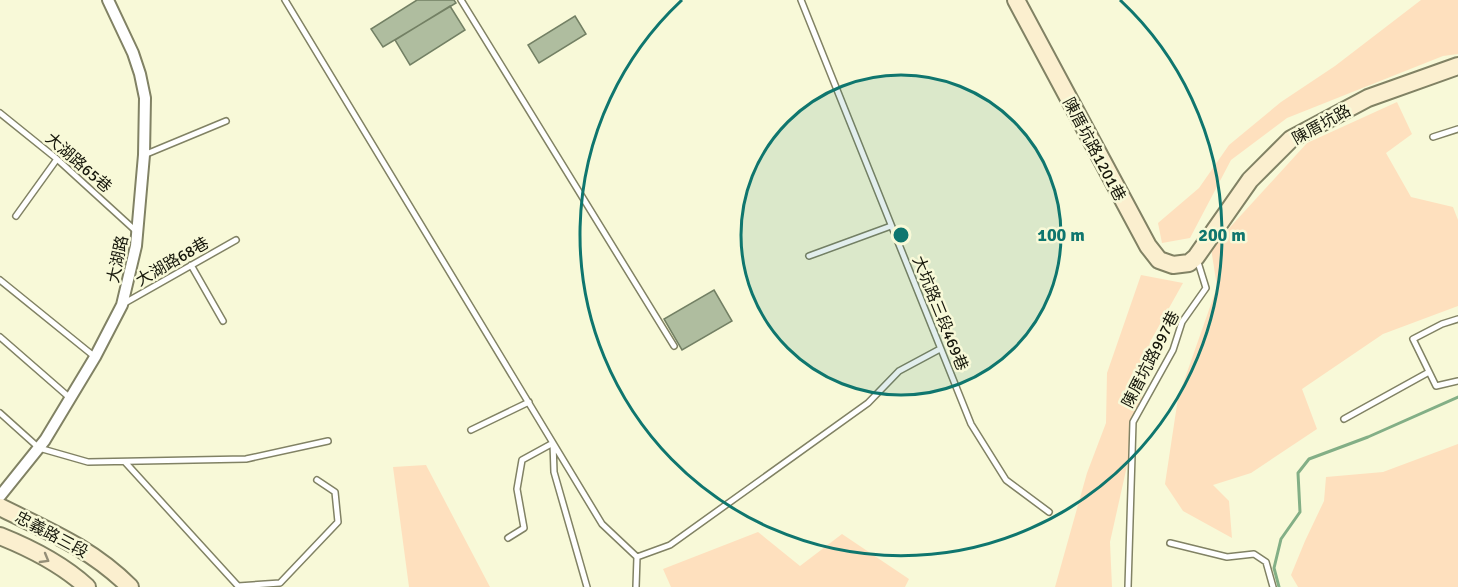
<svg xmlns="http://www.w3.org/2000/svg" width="1458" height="587" font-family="Signika,'Noto Sans TC',sans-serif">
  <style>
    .green { fill: #fee0be }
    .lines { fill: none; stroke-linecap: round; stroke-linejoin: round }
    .stream { stroke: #83af86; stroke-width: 3 }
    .building { fill: #afbd9f; stroke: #738064; stroke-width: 1.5 }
    .lane-casing { stroke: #818264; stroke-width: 8 }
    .street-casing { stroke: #818264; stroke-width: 14 }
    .secondary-casing { stroke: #818264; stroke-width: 20 }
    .lane { stroke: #fff; stroke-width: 5 }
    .street { stroke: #fff; stroke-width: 10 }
    .secondary { stroke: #fbefcf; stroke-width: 16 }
    .oneway { stroke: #948e77 }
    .ring { fill: none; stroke: #0f766e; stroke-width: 3 }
    .labels { text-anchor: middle; stroke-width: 5; stroke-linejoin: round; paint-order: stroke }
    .street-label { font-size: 16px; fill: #16170b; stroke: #f8f9d8 }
    .centre { fill: #0f766e; stroke: #f8f9d8; stroke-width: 3 }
    .ring-label { font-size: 18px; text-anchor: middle; font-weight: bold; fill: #0f766e; stroke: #f8f9d8; stroke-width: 5; stroke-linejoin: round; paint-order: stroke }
  </style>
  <rect width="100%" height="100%" fill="#f8f9d8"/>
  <path class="green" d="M1421 0H1458V54L1443 56 1287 118 1231 160 1190 238 1162 243 1158 223 1199 188 1229 145 1281 102 1335 66Z
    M1397 102 1412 134 1386 153 1411 197 1453 207 1458 220V306L1383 334 1302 389 1317 429 1251 473 1213 485 1229 501 1232 538 1183 511 1165 484 1178 398 1217 287 1211 248 1307 143Z
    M1141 275 1183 283 1150 342 1139 412 1110 542 1112 587H1055L1087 473 1106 423 1107 373Z
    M1458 444V587H1298L1291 575 1305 541 1324 501 1326 477 1383 472Z
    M426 465 490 587H409L393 467Z
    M758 532 800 566 842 534 909 579 905 587H671L663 569Z"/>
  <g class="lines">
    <path class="stream" d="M1279 587 1274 568 1281 539 1300 512 1298 473 1309 459 1368 437 1458 397"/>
  </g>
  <path class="building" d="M417 0H454L456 3 383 47 371 29Z
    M450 6 465 30 410 65 395 40Z
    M575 16 586 34 539 63 528 45Z
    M714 290 732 321 682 350 664 319Z"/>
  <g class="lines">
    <g class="lane-casing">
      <path id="lane" d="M285 0 602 524 637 557 670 545 868 403 899 371 940 349
        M461 0 674 346
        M801 0 971 424 1006 480 1049 512
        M0 113 57 159 137 232
        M1433 137 1458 129
        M144 155 226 121
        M16 216 57 159
        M809 256 891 226
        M191 265 223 321
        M0 280 95 357
        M123 304 236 240
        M1458 319 1442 324 1413 339 1436 386 1458 381
        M0 337 70 398
        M0 413 39 448 88 462 246 459 328 441
        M1344 419 1429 372
        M471 430 529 402
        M125 462 238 586 280 583 338 522 335 492 317 480
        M508 538 524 528 517 489 522 460 553 443 554 472 587 587
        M1170 543 1227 557 1254 554 1266 562 1273 587
        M636 587 637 557
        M1128 587 1133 422 1173 350 1182 322 1206 288 1197 259"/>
    </g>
    <g class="street-casing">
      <path id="street" d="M0 496 45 440 95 357 122 305 136 246 144 155 145 98 140 74 133 53 108 0"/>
    </g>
    <g class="secondary-casing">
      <path id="secondary" d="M1016 0 1148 246 1159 260 1173 265 1189 263 1196 257 1250 180 1291 139 1368 98 1458 66
        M0 507C48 531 91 548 130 587
        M0 536C30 548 63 565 87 587"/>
    </g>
    <use href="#lane" class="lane"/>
    <use href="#street" class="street"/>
    <use href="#secondary" class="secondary"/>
  </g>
  <defs><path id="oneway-chevron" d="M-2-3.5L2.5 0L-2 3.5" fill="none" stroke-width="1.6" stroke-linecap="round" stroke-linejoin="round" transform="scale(1.5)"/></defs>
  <use class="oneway" href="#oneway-chevron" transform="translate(45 559) rotate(30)"/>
  <circle cx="901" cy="235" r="160" fill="#0f766e" fill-opacity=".12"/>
  <g class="ring">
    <circle cx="901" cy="235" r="160"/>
    <path d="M1120 0A321 321 0 1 1 682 0"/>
  </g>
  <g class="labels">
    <g class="street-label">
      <text transform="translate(1321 124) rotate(-29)" y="6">陳厝坑路</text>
      <text transform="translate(1095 149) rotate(62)" y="6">陳厝坑路1201巷</text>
      <text transform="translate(79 162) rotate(41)" y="6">大湖路65巷</text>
      <text transform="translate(117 259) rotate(-78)" y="6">大湖路</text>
      <text transform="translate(172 261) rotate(-30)" y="6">大湖路68巷</text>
      <text transform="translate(941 313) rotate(68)" y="6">大坑路三段469巷</text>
      <text transform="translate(1150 359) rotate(-63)" y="6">陳厝坑路997巷</text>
      <text transform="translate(52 534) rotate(28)" y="6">忠義路三段</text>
    </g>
  </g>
  <circle cx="901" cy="235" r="9" class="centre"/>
  <g class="ring-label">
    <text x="1061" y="241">100 m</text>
    <text x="1222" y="241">200 m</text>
  </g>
</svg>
